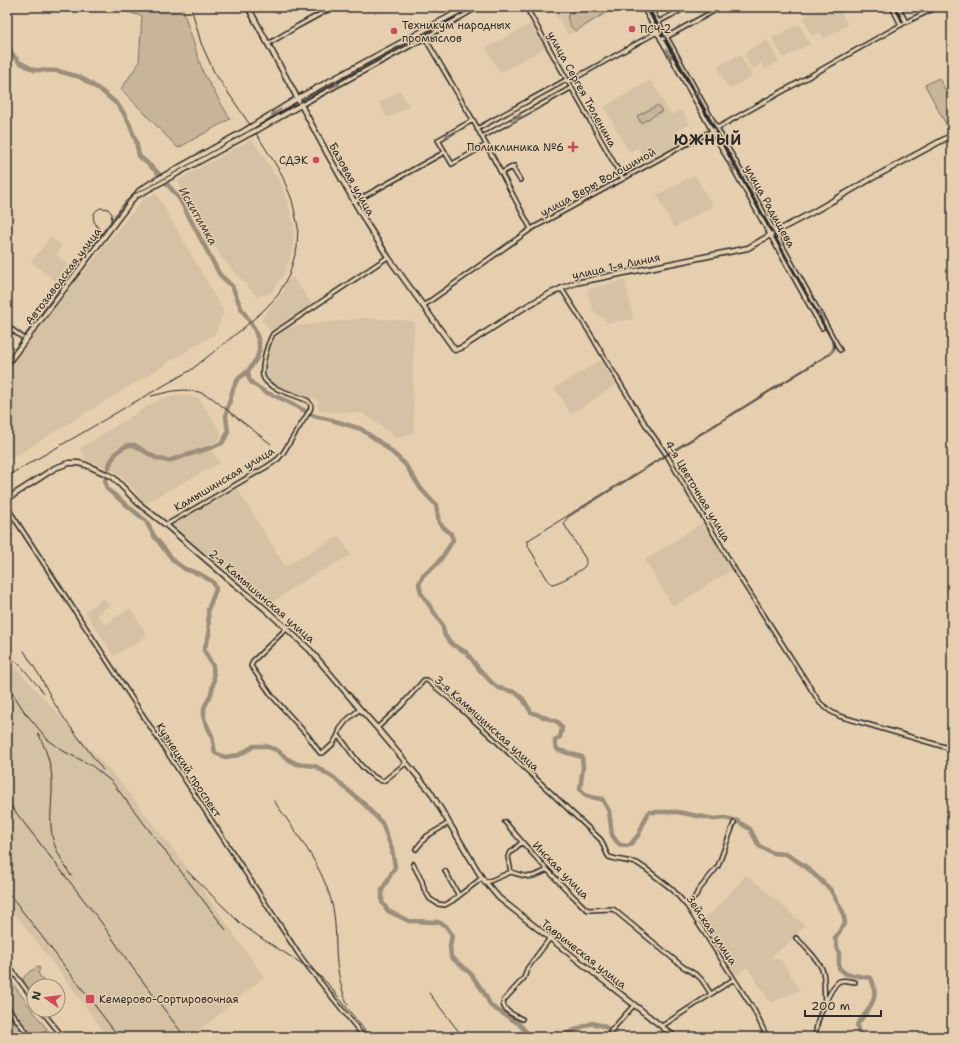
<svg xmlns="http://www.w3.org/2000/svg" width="959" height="1044" font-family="'Shantell Sans',sans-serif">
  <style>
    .built { fill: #d5c1a3 }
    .green { fill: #c7b499; stroke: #797062 }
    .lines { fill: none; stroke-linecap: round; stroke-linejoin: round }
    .river { stroke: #9b8e7a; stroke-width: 4.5 }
    .minor-casing { stroke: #2b2b2b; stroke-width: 6 }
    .major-casing { stroke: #2b2b2b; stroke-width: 7 }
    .minor { stroke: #e5cfae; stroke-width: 3 }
    .major { stroke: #e5cfae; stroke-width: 4 }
    .tram { stroke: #2b2b2b; stroke-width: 1 }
    .rail { stroke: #2b2b2b; stroke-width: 1 }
    .major-bridge-casing { stroke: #2b2b2b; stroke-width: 7; stroke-linecap: butt }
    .major-bridge { stroke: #e5cfae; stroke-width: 4 }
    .oneway { fill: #887d6c }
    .poi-dot { fill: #d1495b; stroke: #e5cfae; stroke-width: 1.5 }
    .labels { text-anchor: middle; stroke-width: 3; stroke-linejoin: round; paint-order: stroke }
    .poi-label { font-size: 11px; fill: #2b2b2b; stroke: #e5cfae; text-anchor: start }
    .street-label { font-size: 11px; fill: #2b2b2b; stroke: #e5cfae }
    .water-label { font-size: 12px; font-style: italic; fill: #413f3b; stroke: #e5cfae }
    .district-label { font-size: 15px; font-weight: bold; letter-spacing: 1px; fill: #2b2b2b; stroke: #e5cfae }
  </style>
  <rect width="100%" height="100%" fill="#e5cfae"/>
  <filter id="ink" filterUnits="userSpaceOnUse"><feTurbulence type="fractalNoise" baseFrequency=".025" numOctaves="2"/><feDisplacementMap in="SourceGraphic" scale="8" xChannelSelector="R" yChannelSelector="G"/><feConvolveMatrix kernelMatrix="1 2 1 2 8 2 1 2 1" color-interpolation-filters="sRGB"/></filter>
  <g filter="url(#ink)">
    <path class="built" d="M537 7H619L568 35 553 9 541 15Z
      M823 7H838L848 25 824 38 820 32 812 36 803 18Z
      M532 23 546 47 500 73 486 48Z
      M799 24 810 44 783 58 772 38Z
      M767 40 779 62 765 69 762 63 752 69 744 53Z
      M740 54 752 76 729 89 717 67Z
      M651 80 671 115 681 110 690 124 678 131 684 142 646 163 638 148 629 152 604 107Z
      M400 91 409 106 387 118 379 103Z
      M252 139 282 185 294 225 293 248 285 272 271 293 257 297 244 282 221 257 189 206 178 180Z
      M695 175 713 206 674 228 657 195Z
      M156 193 224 312 215 334 7 461V370L9 368 36 331 142 200Z
      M50 237 62 246 56 255 68 264 55 281 31 262Z
      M293 277 312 305 272 333 261 319 283 292 287 281Z
      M625 280 633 319 608 323 594 311 590 302 587 292 588 289Z
      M364 318 414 321 413 374 414 433 395 439 390 432 362 413 318 411V399L300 396 276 385 269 380 267 377V370L270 351 276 338 289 327Z
      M601 360 616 385 571 414 555 388Z
      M182 395 199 398 220 431 221 438 208 446 220 463 143 504 132 487 116 472 86 459 80 448 161 398Z
      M237 488 285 566 339 536 351 555 298 584 269 605 171 526Z
      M704 522 733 569 676 605H672L645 560Z
      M104 598 109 606 97 614 105 625 130 608 147 635 131 647 130 646 114 656 85 611Z
      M7 658 115 776 186 866 264 977 195 1034 197 1037H108L64 977 7 904Z
      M746 875 761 887 804 925 790 942 771 957 781 960 800 990 771 1003 747 967 738 975 734 974 707 931 701 920 712 913Z"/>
    <path class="green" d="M123 7H182L203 72 230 119 178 148 121 89 139 63 142 16 127 12Z
      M582 7H609L607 12 576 31C571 28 566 20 568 15Z
      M939 78 952 102V126L948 128 925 85Z
      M658 105 662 111 641 123 637 116Z
      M39 967 40 969 38 973 43 980 44 983 40 986H34V992H32L27 988 23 979C26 973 33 969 39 967Z
      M7 978 12 983 53 1037H33L7 1003Z
      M7 1013 26 1037H15L7 1027Z"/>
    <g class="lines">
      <path class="river" d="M7 48 19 62 34 70 58 71 80 77 91 84 103 92 117 104 123 112 129 123 136 141 139 156 156 171 179 198 220 275 232 286 241 308 254 328 259 342V351L257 358 248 371 238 379 234 386 227 410 226 417 228 432 225 438 222 443 213 447 168 461 156 458 134 445H129L124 447 117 452 111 461 108 470 105 481 107 489 146 521 154 536 174 561 185 569 200 574 213 582 216 589 208 610 209 635 204 650 213 666 214 681 211 694 204 708V719L212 736 215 753 225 757 239 755 254 746H265L277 750 286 758 297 764 315 766 334 778 364 804 382 823 392 849 395 867 382 890V902L388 911 409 921 438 922 446 926 452 935 450 946 451 957 470 973 483 991 491 1006 518 1023 531 1037
        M248 371 249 379 252 383 265 392 287 401 314 416 332 420 361 429 384 445 405 464 421 489 436 505 439 523 451 534 453 540C444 555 438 566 423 575L419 584 421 593 442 624 445 636 453 645 466 652 479 669 493 684 499 688 515 692 523 699 531 712 541 716 558 722 562 728 560 737 555 740V745L558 750 582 757 583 767 580 789C587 798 590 797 602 799L609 811 612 835 617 842 621 845 627 846 631 844 639 834 645 819 649 812H677L714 819 725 818 737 821 750 829 759 846 773 853 786 854 805 866 830 889 843 912 845 923 835 938 839 954V968L846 974 871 978C881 999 868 1009 857 1025L860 1037
        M558 1037 592 1023 604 1026 619 1037"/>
      <g class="minor-casing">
        <path id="minor" d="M526 7 623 179
          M643 7 822 328
          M650 7 840 350
          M892 7 901 25
          M898 7 906 22
          M658 22 687 7
          M425 38 473 120 531 229
          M661 40 721 7
          M268 44 298 26 333 7
          M568 82 659 31
          M301 105 425 38 478 7
          M473 120 438 140 452 164 486 145
          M477 129 566 80
          M482 137 571 88
          M512 167 520 180
          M501 173 514 166
          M354 202 445 152
          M561 288 593 338 604 357 647 427 668 457 693 500 720 544 735 570 820 703 830 711 839 716 945 747 952 751
          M423 306 531 229 679 148 712 131 906 22 937 7
          M7 326 26 340
          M7 507 298 953 309 968 364 1037
          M166 525 268 466 278 459 283 453 310 410C312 406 311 404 308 401 297 395 266 389 263 376 262 371 263 365 264 360 266 350 268 343 273 334L388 257
          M287 628 253 661 251 666 272 696 308 736 320 753H323L333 744 338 735 340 729 347 720 360 709
          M377 728 401 706 424 680H427L450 699 493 738 601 840 607 854 609 857 616 859 637 863 646 869 672 889 687 906 754 1010 767 1037
          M338 735C352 752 361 772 382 781L385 780 406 763
          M505 822C530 852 557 881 585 908L588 910 613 909 682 966 698 976 702 980 711 994
          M416 849 427 836 449 823
          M413 864 422 881 424 889 430 899 438 904 445 905 452 901 482 878
          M445 871 459 896
          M511 872 508 857 509 854 522 842
          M485 883 511 872C530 878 530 879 547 870
          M687 906 695 897 698 891 718 866 734 823
          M796 938C804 945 821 963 823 972 825 980 824 995 825 1004
          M7 964 34 1000
          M7 1007 30 1037
          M41 1010 63 1037
          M522 1019C514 1015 500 1010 504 1000L524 978 527 969 550 938
          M662 1026 734 979
          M613 1037 610 1034V1032L634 1005
          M815 1037C816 1033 816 1029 817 1025 819 1016 832 984 840 981 845 979 851 982 855 982"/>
      </g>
      <g class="major-casing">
        <path id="major" d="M248 7 327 153 367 224 388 257 455 350 463 347C499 324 534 298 575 283L748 248 779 230 815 211 867 181 952 135
          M254 125 298 98 467 7
          M257 130 301 105
          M138 195 249 134
          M7 363 11 359 139 191 151 183 246 130
          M7 499 55 468 69 463H78L86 465 113 477 138 503 166 525 231 581 264 608 310 650 360 709 377 728 430 791 482 878 499 898 675 1037"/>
      </g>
      <use href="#minor" class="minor"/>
      <use href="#major" class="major"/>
      <path class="tram" d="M648 7 833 343C835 351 828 354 822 358L530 539 528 541V546L549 582 552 584C558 584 580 571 584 567 587 564 586 561 585 558L564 524 565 521 568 517 829 355C834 352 836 348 834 342L649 7
        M98 237C99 234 100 233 99 230 98 227 95 224 94 221 92 215 95 210 101 208L108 209 112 214 111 221
        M7 359 126 201 134 194 153 185 318 92 474 7"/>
      <path class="rail" d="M151 396 173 391 184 390 199 392 212 398 222 406 271 444
        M7 476 77 436 126 407 191 370 241 330 264 310 278 295 289 275 297 248 298 227 292 200 281 173 259 138 214 72 201 43 191 7
        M24 651 41 678 54 703 66 721 103 770
        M7 654 21 666 44 693
        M7 684 27 716
        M24 711 47 739 65 752 91 765 112 782 226 930
        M38 733C45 747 51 763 52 779 53 800 48 820 53 840 56 851 65 866 71 876
        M7 801 101 922 132 967 185 1037
        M274 801C295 831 321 864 331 900 337 921 335 943 337 964 339 978 342 992 348 1005
        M187 871 241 924 264 940 309 968 319 975 328 984 370 1037
        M7 891 119 1037
        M429 993 463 1037"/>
      <g class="major-bridge-casing">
        <path id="major-bridge" d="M246 130 254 125
          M249 134 257 130"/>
      </g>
      <use href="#major-bridge" class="major-bridge"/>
    </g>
    <defs><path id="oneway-solid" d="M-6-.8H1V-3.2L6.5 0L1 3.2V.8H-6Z"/></defs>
    <g class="oneway">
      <use href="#oneway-solid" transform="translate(669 54) rotate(61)"/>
      <use href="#oneway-solid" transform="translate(335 86) rotate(-28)"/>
      <use href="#oneway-solid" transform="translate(698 95) rotate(-119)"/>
      <use href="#oneway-solid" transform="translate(276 112) rotate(147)"/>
      <use href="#oneway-solid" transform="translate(516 118) rotate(-29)"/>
      <use href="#oneway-solid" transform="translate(450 134) rotate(150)"/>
      <use href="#oneway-solid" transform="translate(732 167) rotate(62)"/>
      <use href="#oneway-solid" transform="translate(821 316) rotate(-119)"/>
    </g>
  </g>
  <g class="poi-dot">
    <circle cx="632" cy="29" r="4"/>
    <circle cx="394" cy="31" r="4"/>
    <path d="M571 141h4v4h4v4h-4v4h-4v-4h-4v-4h4z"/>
    <circle cx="316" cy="160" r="4"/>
    <rect x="85" y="994" width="10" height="10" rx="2"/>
  </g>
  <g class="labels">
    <g class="poi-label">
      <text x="402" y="29">Техникум народных<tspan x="402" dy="13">промыслов</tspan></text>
      <text x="640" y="33">ПСЧ-2</text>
      <text x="564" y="151" text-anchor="end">Поликлиника №6</text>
      <text x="308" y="164" text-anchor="end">СДЭК</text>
      <text x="99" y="1003">Кемерово-Сортировочная</text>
    </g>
    <g class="street-label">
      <text transform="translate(582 89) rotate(61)" y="4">улица Сергея Тюленина</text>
      <text transform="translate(352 179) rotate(61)" y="4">Базовая улица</text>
      <text transform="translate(598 182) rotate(-29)" y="4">улица Веры Волошиной</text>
      <text transform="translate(770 206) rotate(61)" y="4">улица Радищева</text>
      <text transform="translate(616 266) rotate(-12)" y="4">улица 1-я Линия</text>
      <text transform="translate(63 276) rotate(-53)" y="4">Автозаводская улица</text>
      <text transform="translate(224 479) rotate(-31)" y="4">Камышинская улица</text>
      <text transform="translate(698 491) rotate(59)" y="4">4-я Цветочная улица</text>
      <text transform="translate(262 596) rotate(41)" y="4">2-я Камышинская улица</text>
      <text transform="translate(487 723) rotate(42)" y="4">3-я Камышинская улица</text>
      <text transform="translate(189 770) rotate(57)" y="4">Кузнецкий проспект</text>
      <text transform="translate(561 870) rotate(46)" y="4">Инская улица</text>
      <text transform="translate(712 930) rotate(56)" y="4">Зейская улица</text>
      <text transform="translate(584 954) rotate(38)" y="4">Таврическая улица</text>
    </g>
    <g class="water-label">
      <text transform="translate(198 216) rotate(60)" y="4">Искитимка</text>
    </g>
    <g class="district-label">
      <text x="708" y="145">ЮЖНЫЙ</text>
    </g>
  </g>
  <rect width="959" height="1044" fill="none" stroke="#e5cfae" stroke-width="24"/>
  <rect x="12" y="12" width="935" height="1020" fill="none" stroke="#2b2b2b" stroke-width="1.5" filter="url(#ink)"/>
  <g transform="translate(46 998) rotate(284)"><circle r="19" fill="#e5cfae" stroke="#9b8d7a"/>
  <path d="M0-3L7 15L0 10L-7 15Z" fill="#d1495b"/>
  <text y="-6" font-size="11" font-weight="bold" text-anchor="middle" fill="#2b2b2b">N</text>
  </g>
  <path d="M805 1010v6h76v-6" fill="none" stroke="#2b2b2b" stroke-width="2"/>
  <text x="811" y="1010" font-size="12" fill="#2b2b2b" stroke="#e5cfae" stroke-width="3" paint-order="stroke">200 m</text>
</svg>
